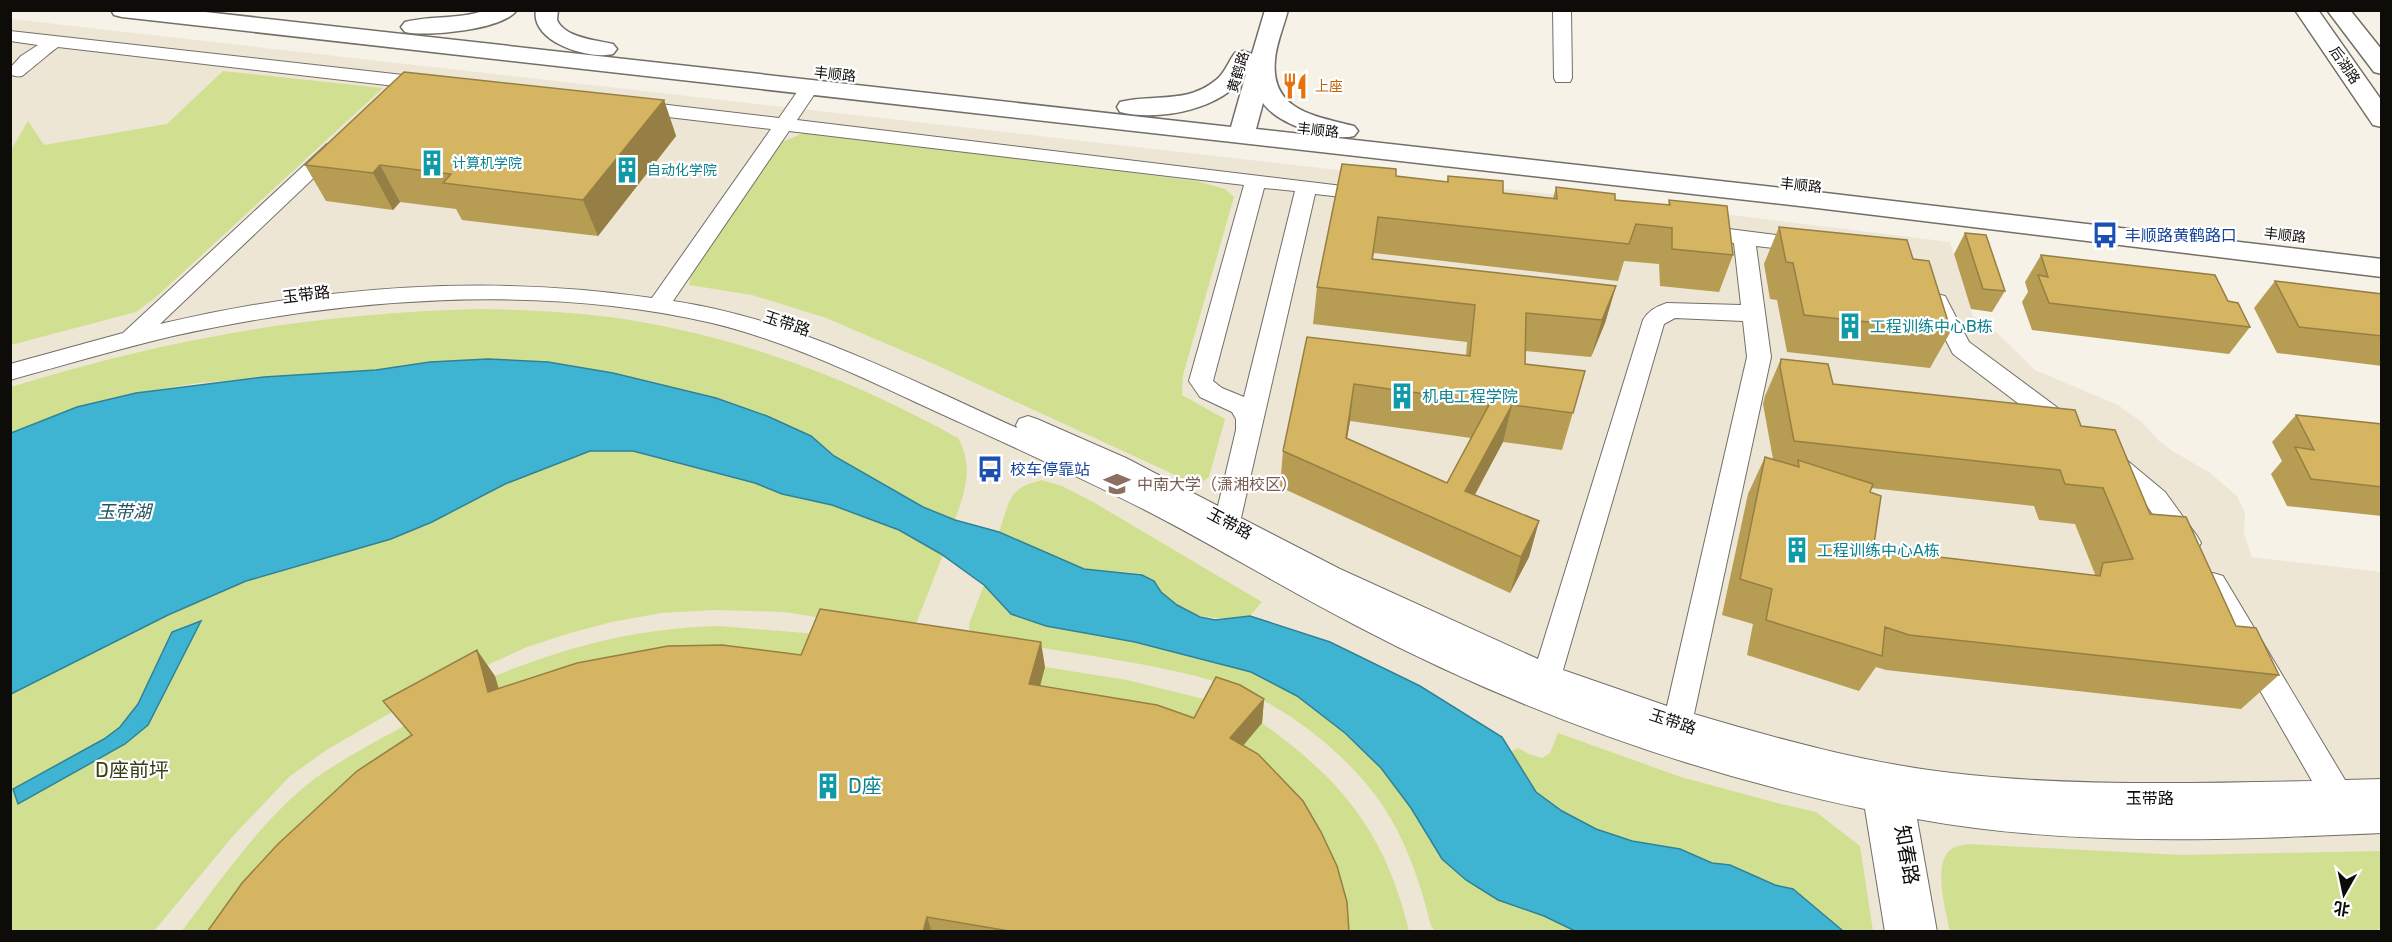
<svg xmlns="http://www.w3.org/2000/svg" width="2392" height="942" font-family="Rubik,'Noto Sans SC',sans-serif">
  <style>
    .built { fill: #ede6d5 }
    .green { fill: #d1df91 }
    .water { fill: #3fb4d2; stroke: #308296; stroke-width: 1.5 }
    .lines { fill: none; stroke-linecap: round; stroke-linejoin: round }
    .minor-casing { stroke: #736f67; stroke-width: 2 }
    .secondary-casing { stroke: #736f67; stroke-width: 3 }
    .minor { fill: #fff; fill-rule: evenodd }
    .secondary { fill: #fff; fill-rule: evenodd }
    .wall { fill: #b79c53; fill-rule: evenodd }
    .shaded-wall { fill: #957f44 }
    .building { fill: #d5b561; stroke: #957f44; stroke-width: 1.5; fill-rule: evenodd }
    .labels { text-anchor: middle; stroke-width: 4.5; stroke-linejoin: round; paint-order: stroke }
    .far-street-label { font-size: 14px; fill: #0d0c09; stroke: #fff }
    .far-food-label { font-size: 14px; fill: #c56008; stroke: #fff; text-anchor: start }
    .far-culture-label { font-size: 14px; fill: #0d838f; stroke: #fff; text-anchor: start }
    .transit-label { font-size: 16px; fill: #164399; stroke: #fff; text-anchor: start }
    .street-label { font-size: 16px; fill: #0d0c09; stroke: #fff }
    .culture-label { font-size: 16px; fill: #0d838f; stroke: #fff; text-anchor: start }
    .education-label { font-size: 16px; fill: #785e54; stroke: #fff; text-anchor: start }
    .water-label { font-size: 18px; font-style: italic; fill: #245462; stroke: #fff }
    .near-park-label { font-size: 20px; fill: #383e19; stroke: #fff }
    .near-culture-label { font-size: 20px; fill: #0d838f; stroke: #fff; text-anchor: start }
    .near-street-label { font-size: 20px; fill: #0d0c09; stroke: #fff }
  </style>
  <rect width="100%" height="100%" fill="#f6f2e8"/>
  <path class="built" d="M11 19 1699 211 1950 242 1973 316 1994 330 2035 370 2118 405 2143 423 2159 441 2174 452 2209 472 2237 496 2245 513 2244 534 2252 557 2381 572V931L11 932Z"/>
  <path class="green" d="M223 71 383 88 155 298 136 312 11 345V150L28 121 44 145 167 124Z
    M806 132 1196 181 1225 189 1234 197 1183 375 1182 395 1225 419 1209 477 1197 485 934 364 826 318 752 295 689 285 692 268 777 144Z
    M480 309C530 310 580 312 630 320 746 339 856 381 958 438 974 467 965 491 955 520L923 507 834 456 811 436 767 416 716 398 613 373 430 362 376 370 198 383 136 393 77 407 11 433V387C168 338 315 313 480 309Z
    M590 451H633L755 483 782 494 832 505 899 530 943 555 917 621 912 627 855 623 784 612 716 610 661 613 612 622 570 633 527 647 425 693 328 749 290 776 233 836 154 931 11 932V694L168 615 246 581 391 539 432 522 505 484Z
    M1042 480 1062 486 1093 502 1262 602 1250 616C1212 620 1195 620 1164 595 1156 589 1154 580 1144 576 1127 569 1103 573 1085 569 1060 563 1024 543 999 532 1010 501 1007 488 1042 480Z
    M984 585 1011 614 1046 626 1135 642 1210 660 1251 672 1297 696 1345 733 1381 768 1411 808 1429 839 1498 900 1544 916 1575 931H1435L1431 926C1422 889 1410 852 1391 819 1365 773 1313 727 1266 702 1228 682 1182 672 1140 664 1082 653 1026 648 970 632L969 624Z
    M720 626 829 635 811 680 506 717 495 676C571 645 639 628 720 626Z
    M1045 667 1127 680 1216 702 1195 743 1034 709Z
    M1262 723C1344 782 1385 833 1409 931H1343L1229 762Z
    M404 726 432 759 250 931 181 932C221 880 264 816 317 777 345 758 374 742 404 726Z
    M1558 733 1681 777 1777 803 1816 812 1860 846 1873 931H1843L1793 890 1775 885 1730 865 1712 863 1680 849 1632 841 1596 829 1562 811 1536 792 1510 752 1518 748 1529 754 1542 758 1550 753Z
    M1967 844 2182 855 2381 851V928L2373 932 1950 931C1946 912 1931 860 1953 848 1956 846 1963 845 1967 844Z"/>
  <path class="water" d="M488 359 548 362 613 373 716 398 767 416 811 436 834 456 923 507 955 520 999 532 1084 569 1142 575 1154 581 1161 592 1177 605 1200 617 1215 620 1250 616 1330 642 1420 686 1502 737 1536 792 1562 811 1596 829 1632 841 1680 849 1712 863 1730 865 1775 885 1793 889 1843 931H1575L1544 916 1498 900 1466 880 1442 859 1411 808 1381 768 1345 733 1297 696 1251 672 1135 642 1046 626 1011 614 984 585 941 554 899 530 832 505 782 494 755 483 633 451H590L505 484 432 522 391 539 246 581 168 615 11 694V433L77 407 136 393 264 377 376 370 430 362Z
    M201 621 148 725 125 744 18 804 13 789 104 739 120 727 138 704 172 632Z"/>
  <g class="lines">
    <g class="minor-casing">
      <path id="minor" d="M1553 10H1571L1572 78 1570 82H1556L1554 78Z
        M10 31 430 78 437 80 439 84 437 88 430 90 58 47C52 51 24 75 22 76 17 77 16 76 11 75L10 68 21 56 38 45 10 41Z
        M811 80 818 82 820 86 797 120 1376 190 1379 194 1376 198 1369 200 1315 194 1241 518 1340 569 1538 659 1643 320C1648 311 1657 306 1667 303L1741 305 1734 243 1689 237 1686 232 1689 227 1697 225 1815 240 1818 245 1815 250 1807 252 1756 246 1771 357 1694 714C1778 739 1865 763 1952 773 2072 787 2192 783 2312 781L2199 584 2203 576 2213 573 2223 576 2345 780 2382 779V833C2226 840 2071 847 1917 819L1937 932H1885L1865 809C1688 772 1515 709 1355 625 1285 589 1217 547 1147 511 1074 474 998 440 924 406 855 374 786 341 712 323 540 283 344 298 173 336 118 349 64 365 10 380V364L123 333 327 144H341L344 148 341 152 160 324C320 286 490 274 652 298L771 129 634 113 627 111 624 107 627 103 634 101 779 118 804 82ZM789 131 1244 185 1189 381 1200 397 1232 412 1236 419V430L1218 506 1126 458 1037 419 1028 416 1019 419 1016 425 1017 428C906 378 795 319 673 301ZM1264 188 1295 191 1244 397 1222 388 1213 381ZM1675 318 1743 321 1747 357 1667 706 1563 670 1664 324Z
        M1937 294 1945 296 1969 342 2074 420 2077 426 2074 432 2065 435 2056 432 1953 354 1926 301 1929 296Z
        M2108 450 2117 452 2165 492 2197 536 2201 543 2197 550 2188 553 2179 550 2147 506 2099 466 2095 459 2099 452Z"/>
    </g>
    <g class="secondary-casing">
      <path id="secondary" d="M111 10H188L1231 127 1246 74C1223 109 1160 122 1120 112L1117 107 1120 102C1152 94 1188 104 1216 80 1225 73 1228 62 1235 53L1243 51 1252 54 1265 10H1288C1284 26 1276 44 1275 60 1270 111 1316 116 1354 126L1358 131 1354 136C1330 142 1277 124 1263 103L1256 129 1817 192 2382 259V277L1817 208 122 17 114 15Z
        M486 10H517C503 30 427 37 405 32L401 27 405 22C432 15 459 20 486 10Z
        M536 10H558L557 20C565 38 596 40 613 44L617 49 613 54C589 60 530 42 536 10Z
        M2295 10H2318L2382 101V127L2373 125Z
        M2327 10H2350L2382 50V74L2374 72Z"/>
    </g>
    <use href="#minor" class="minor"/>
    <use href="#secondary" class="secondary"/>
  </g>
  <path class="wall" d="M664 100 676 136 598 236 462 220 456 209 400 202 393 210 326 201 305 165Z
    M1396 176 1447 182 1448 176 1503 193 1553 198 1556 187 1615 200 1668 205 1669 200 1733 255 1719 292 1660 286 1659 264 1624 261 1618 281 1374 253 1373 259 1616 286 1605 323 1591 357 1525 351V364L1585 371 1562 450 1503 442 1475 495 1539 521 1529 557 1510 593 1280 487 1283 451 1307 337 1466 356 1467 342 1313 324 1317 287ZM1350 421 1471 438 1447 483 1347 438Z
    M1779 227 1913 259 1951 331 1930 368 1787 352 1777 300 1770 299 1764 264Z
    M1965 233 2005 291 1992 312 1971 309 1954 254Z
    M2041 255 2228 301 2250 327 2229 354 2032 330 2022 302 2028 292 2025 282Z
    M2275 281 2382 294V366L2277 353 2254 308Z
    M1781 359 1833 384 2081 426 2236 626 2279 675 2241 709 1886 670 1876 667 1859 691 1747 655 1753 624 1722 615 1748 494 1765 457 1773 459 1763 404 1765 396ZM1871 488 2034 506 2039 520 2075 524 2095 574 2094 575 1905 553 1874 544 1870 492Z
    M2296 415 2382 424V516L2287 506 2271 474 2282 461 2272 442Z
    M801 655 1045 667 1040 686 1194 718 1264 699 1262 723 1243 746 1349 932H207L411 735 495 676 499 689Z"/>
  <path class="shaded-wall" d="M664 100 676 136 598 236 583 200Z
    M380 165 400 202 393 210 373 173Z
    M1616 286 1605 323 1591 357 1602 320Z
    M1354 384 1350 421 1341 474 1346 438Z
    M1512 405 1503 442 1457 527 1465 491Z
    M1539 521 1529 557 1510 593 1521 557Z
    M1041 642 1045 667 1034 709 1029 684Z
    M477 650 495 676 506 717 488 692Z
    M1264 699 1262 723 1229 762 1230 738Z
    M927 917 932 932H923Z"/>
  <path class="building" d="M404 72 664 100 583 200 443 183 451 174 380 165 373 173 305 165Z
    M1342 164 1396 169V176L1448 182V176L1503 181V193L1557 199 1556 187 1615 194V200L1670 205 1669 200 1727 206 1733 255 1672 249V228L1636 224 1629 244 1378 217 1372 259 1616 286 1602 320 1526 313 1525 364 1585 371 1573 413 1512 405 1465 491 1539 521 1521 557 1283 451 1307 337 1470 356 1475 305 1317 287ZM1354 384 1490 403 1447 483 1346 438Z
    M1779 227 1907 240 1913 259 1929 261 1951 331 1804 315 1793 263 1786 262Z
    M1965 233 1986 235 2005 291 1983 289Z
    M2041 255 2215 275 2228 301 2238 303 2250 327 2049 303 2038 275 2048 277Z
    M2275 281 2382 294V336L2299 327Z
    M1781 359 1828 364 1833 384 2075 410 2081 426 2115 430 2150 514 2186 517 2236 626 2256 628 2279 675 1909 635 1885 627 1882 656 1766 620 1772 589 1740 579 1765 457 1799 467 1798 460 1873 484 1870 492 1881 496 1874 544 1905 553 2100 576 2103 563 2133 559 2103 488 2065 484 2060 470 1794 441 1780 367Z
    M2296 415 2382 424V487L2311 479 2295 447 2314 450Z
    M820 609 1041 642 1029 684 1157 705 1194 718 1216 677 1240 685 1264 699 1230 738 1258 754 1281 778 1303 801 1321 832 1337 866 1347 902 1349 932H1015L927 917 923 932H207L242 883 278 844 357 771 412 735 383 701 477 650 488 692 577 663 668 646 722 645 801 655Z"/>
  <defs>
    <g id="restaurant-bare" transform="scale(2.07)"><path d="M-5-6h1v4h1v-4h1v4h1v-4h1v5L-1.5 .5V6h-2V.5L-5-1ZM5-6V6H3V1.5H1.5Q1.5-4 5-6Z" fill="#e8710a" stroke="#fff" stroke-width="2.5" paint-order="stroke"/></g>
    <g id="building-bare" transform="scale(2.07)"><path d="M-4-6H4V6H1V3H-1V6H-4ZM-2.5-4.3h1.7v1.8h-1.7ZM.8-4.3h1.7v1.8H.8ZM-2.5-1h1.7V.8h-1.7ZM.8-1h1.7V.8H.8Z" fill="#0f9aa8" stroke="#fff" stroke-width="2.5" paint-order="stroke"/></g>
    <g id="bus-bare" transform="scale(2.07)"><path d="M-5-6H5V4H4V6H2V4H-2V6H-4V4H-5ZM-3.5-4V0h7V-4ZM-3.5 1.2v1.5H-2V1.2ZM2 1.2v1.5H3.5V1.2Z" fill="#1a4fb4" stroke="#fff" stroke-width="2.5" paint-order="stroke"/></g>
    <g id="university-bare" transform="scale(2.07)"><path d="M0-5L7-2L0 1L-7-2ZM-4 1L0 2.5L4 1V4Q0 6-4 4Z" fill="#8d6e63" stroke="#fff" stroke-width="2.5" paint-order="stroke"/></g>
  </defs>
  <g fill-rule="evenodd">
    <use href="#restaurant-bare" x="1295" y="86"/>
    <use href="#building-bare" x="432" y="163"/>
    <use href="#building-bare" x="627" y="170"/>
    <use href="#bus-bare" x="2105" y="235"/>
    <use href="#building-bare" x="1850" y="326"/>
    <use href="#building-bare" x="1402" y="396"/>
    <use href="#bus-bare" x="990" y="469"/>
    <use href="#university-bare" x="1117" y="484"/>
    <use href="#building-bare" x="1797" y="550"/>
    <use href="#building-bare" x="828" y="786"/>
  </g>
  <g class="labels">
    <g class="far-street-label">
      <text transform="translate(2345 65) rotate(56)" y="5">后湖路</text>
      <text transform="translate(1238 72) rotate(-73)" y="5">黄鹤路</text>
      <text transform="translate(835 74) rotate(6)" y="5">丰顺路</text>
      <text transform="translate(1318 130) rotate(6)" y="5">丰顺路</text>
      <text transform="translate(1801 185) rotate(6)" y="5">丰顺路</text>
      <text transform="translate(2285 235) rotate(6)" y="5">丰顺路</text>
    </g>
    <g class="far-food-label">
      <text x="1315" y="91">上座</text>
    </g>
    <g class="far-culture-label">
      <text x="452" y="168">计算机学院</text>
      <text x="647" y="175">自动化学院</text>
    </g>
    <g class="transit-label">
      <text x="2125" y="241">丰顺路黄鹤路口</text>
      <text x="1010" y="475">校车停靠站</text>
    </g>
    <g class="street-label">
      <text transform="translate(306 294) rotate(-7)" y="6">玉带路</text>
      <text transform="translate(787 323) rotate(18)" y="6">玉带路</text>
      <text transform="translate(1230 523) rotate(28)" y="6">玉带路</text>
      <text transform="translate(1673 721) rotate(18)" y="6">玉带路</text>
      <text x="2150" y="804">玉带路</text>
    </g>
    <g class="culture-label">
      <text x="1870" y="332">工程训练中心B栋</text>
      <text x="1422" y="402">机电工程学院</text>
      <text x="1817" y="556">工程训练中心A栋</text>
    </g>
    <g class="education-label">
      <text x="1137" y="490">中南大学（潇湘校区）</text>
    </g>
    <g class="water-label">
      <text x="124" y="518">玉带湖</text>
    </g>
    <g class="near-park-label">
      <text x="132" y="777">D座前坪</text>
    </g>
    <g class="near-culture-label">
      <text x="848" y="793">D座</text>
    </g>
    <g class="near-street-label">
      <text transform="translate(1907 855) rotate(80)" y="7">知春路</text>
    </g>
  </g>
  <rect width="2392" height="942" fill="none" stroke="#0d0c09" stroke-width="24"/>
  <g transform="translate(2344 894) rotate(189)" stroke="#ffffff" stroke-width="4.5" paint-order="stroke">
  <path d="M0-4.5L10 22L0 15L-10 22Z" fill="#0d0c09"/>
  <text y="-9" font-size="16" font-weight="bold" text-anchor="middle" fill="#0d0c09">北</text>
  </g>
</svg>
